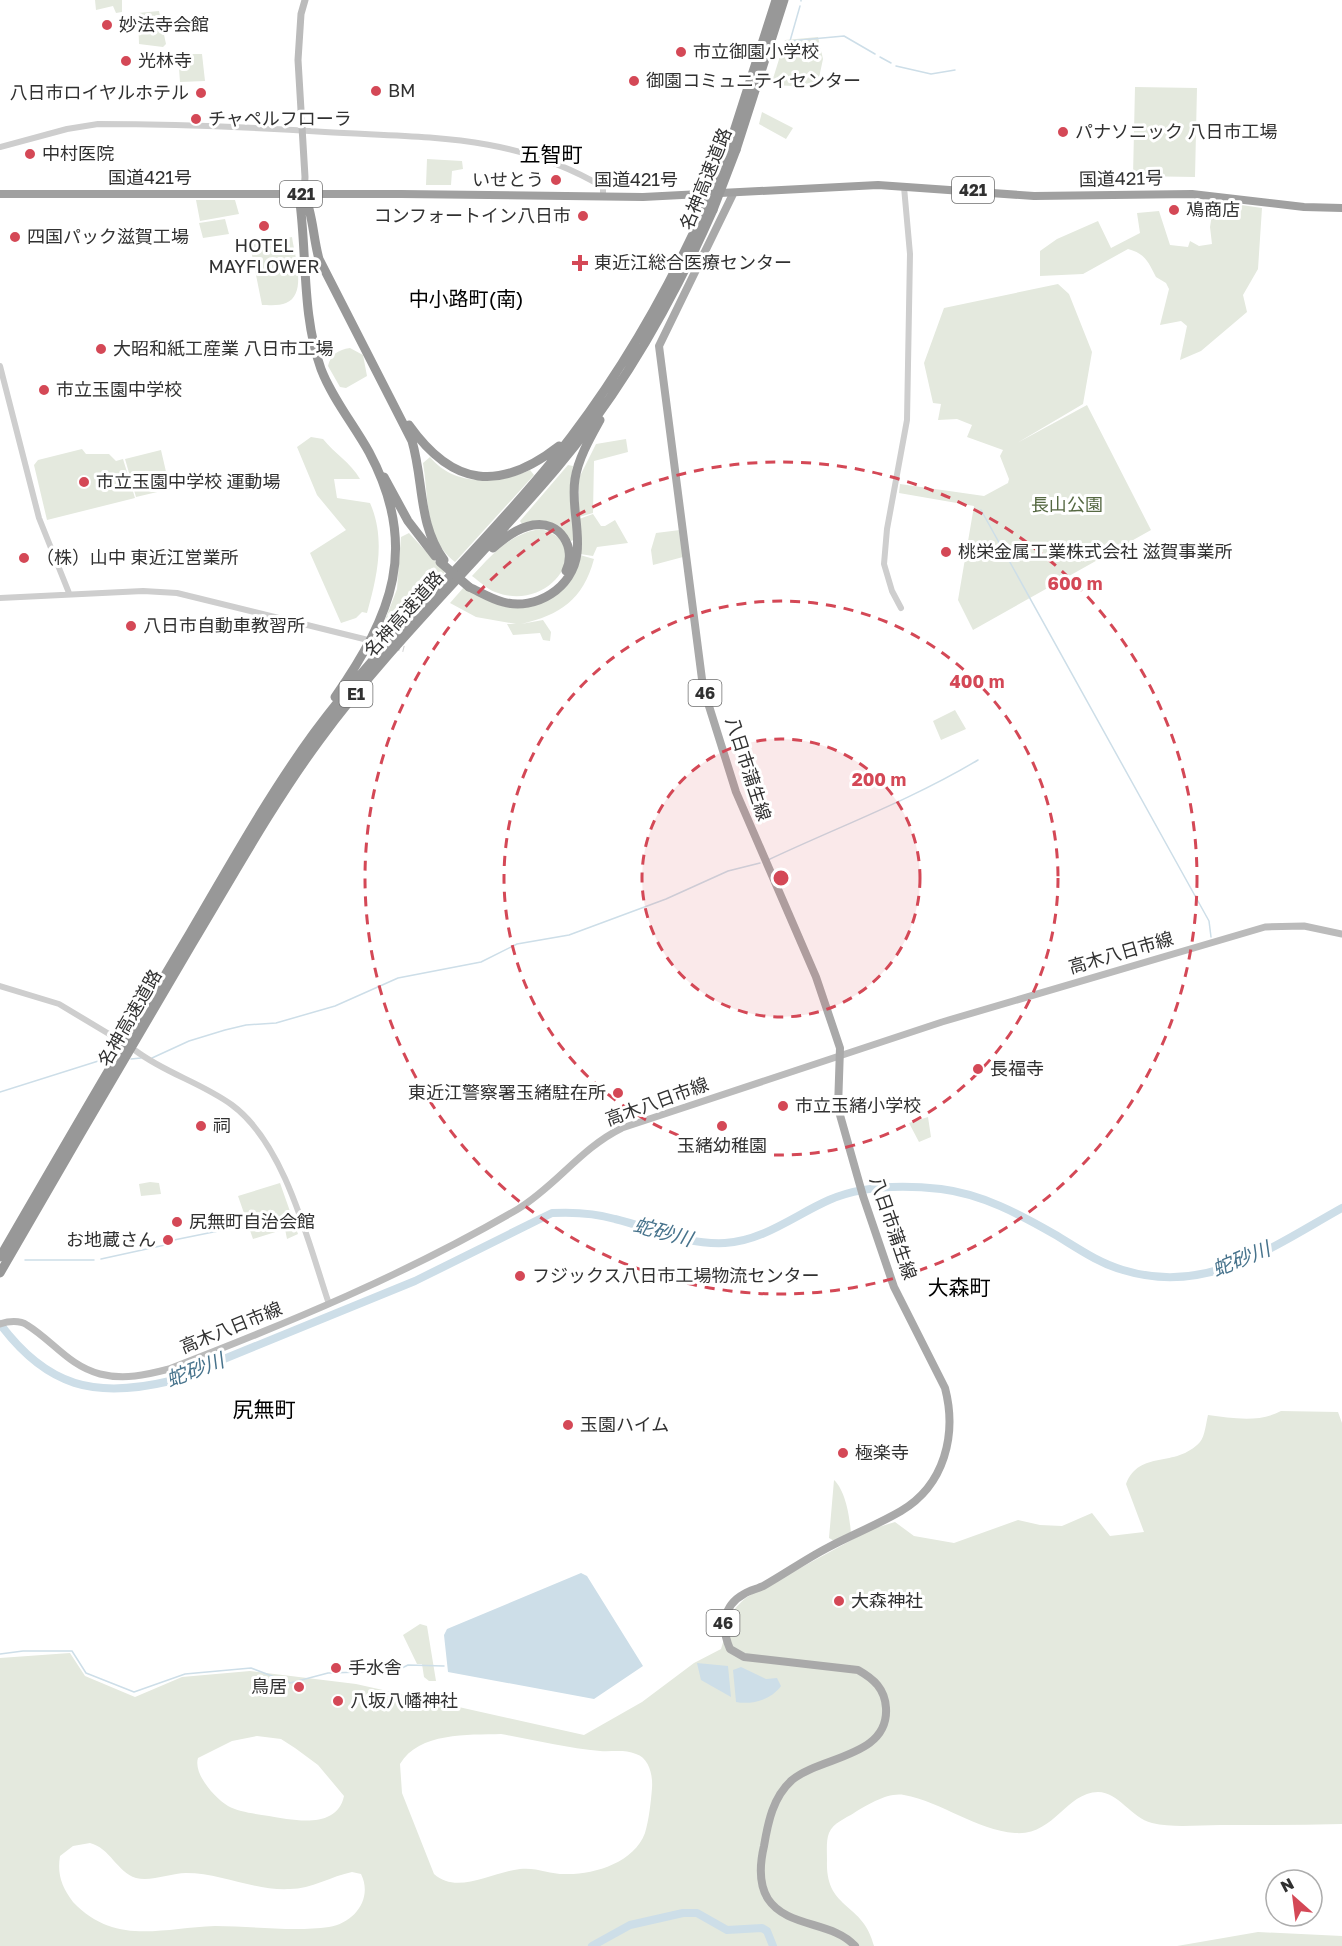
<svg xmlns="http://www.w3.org/2000/svg" width="1342" height="1946" font-family="'Golos Text','Noto Sans JP',sans-serif">
  <style>
    .green { fill: #e4e9de; fill-rule: evenodd }
    .water { fill: #cddee8 }
    .lines { fill: none; stroke-linecap: round; stroke-linejoin: round }
    .stream { stroke: #cddee8; stroke-width: 1.5 }
    .river { stroke: #cddee8; stroke-width: 8 }
    .tertiary-tunnel { stroke: #d6d6d6; stroke-width: 6; stroke-dasharray: 6 3; stroke-linecap: butt }
    .tertiary { stroke: #cecece; stroke-width: 6 }
    .secondary { stroke: #bbb; stroke-width: 7 }
    .primary { stroke: #a9a9a9; stroke-width: 8 }
    .trunk { stroke: #a0a0a0; stroke-width: 8 }
    .motorway { stroke: #989898; stroke-width: 9 }
    .motorway-bridge { stroke: #989898; stroke-width: 9 }
    .ring { fill: none; stroke: #d44856; stroke-width: 3; stroke-dasharray: 10 8 }
    .poi-dot { fill: #d44856; stroke: #fff; stroke-width: 2 }
    .labels { text-anchor: middle; stroke-width: 6; stroke-linejoin: round; paint-order: stroke }
    .shield { fill: #fff; stroke: #6f6f6f; stroke-width: 1.5 }
    .shield-label { font-size: 16px; font-weight: bold; fill: #313131 }
    .poi-label { font-size: 18px; fill: #313131; stroke: #fff; text-anchor: start }
    .street-label { font-size: 18px; fill: #313131; stroke: #fff }
    .park-label { font-size: 18px; fill: #566943; stroke: #fff }
    .neighbourhood-label { font-size: 20px; fill: #000; stroke: #fff }
    .water-label { font-size: 20px; font-style: italic; fill: #47738c; stroke: #fff }
    .quarter-label { font-size: 21px; fill: #000; stroke: #fff }
    .centre { fill: #d44856; stroke: #fff; stroke-width: 3 }
    .ring-label { font-size: 18px; text-anchor: middle; font-weight: bold; fill: #d44856; stroke: #fff; stroke-width: 6; stroke-linejoin: round; paint-order: stroke }
  </style>
  <rect width="100%" height="100%" fill="#fff"/>
  <path class="green" d="M95 0H122V12L116 13 113 6 96 10Z
    M159 11 166 44 163 47 139 44 138 13Z
    M818 37 823 59 817 87 771 85 785 40Z
    M178 54H202L205 81 180 82Z
    M1135 87 1197 88 1195 177 1133 176Z
    M762 112 793 128 786 139 759 124Z
    M427 159 462 161 463 169 452 171 451 185H426Z
    M196 200H235L239 214 200 221Z
    M1214 201 1262 208 1258 269 1243 295 1247 312 1201 351 1180 360 1187 326 1181 321 1160 325 1169 289 1166 283 1156 277C1148 262 1146 254 1128 249L1083 274 1040 276V251L1057 239 1098 221 1111 248 1140 233 1137 213 1159 211 1170 245 1188 247 1190 241 1199 246 1212 244 1210 227Z
    M225 219 229 234 203 238 199 223Z
    M292 237C294 254 308 294 286 303 280 306 269 305 262 305L250 245Z
    M1058 284 1069 294 1092 352 1083 404 1017 443 1087 405 1151 530 973 630 958 600 974 506 899 493 900 484 984 496 1008 483 1009 479 1000 456 1003 450 967 437 972 425 957 419 938 420 941 404 933 403 924 363 944 308Z
    M350 348 363 355 367 376 346 388 340 387 328 366C331 354 338 350 350 348Z
    M311 437 323 439C335 454 350 462 360 479H334L337 498 370 503C386 539 377 577 367 613L362 612 356 618 341 623 310 553 346 530 317 495 297 447Z
    M626 439 628 452 594 461 593 513 579 517V478L596 444Z
    M82 449 86 454H109L116 461 123 459 135 498 47 520 34 465 38 460Z
    M161 450 170 489 136 497 125 459Z
    M430 457C454 487 499 484 530 470L534 475 455 562C424 538 429 498 423 463Z
    M568 465 573 466 570 486 575 539 571 541 559 527 522 524 520 521Z
    M593 514 601 526H605L615 520 628 543 597 547 593 556 580 554 579 519Z
    M540 529C597 542 552 614 495 592 487 589 479 581 472 576 492 555 509 534 540 529Z
    M680 530 683 557 653 565 651 550 656 533Z
    M409 533 445 572 385 636 380 633 397 589 401 537Z
    M580 555 594 559C583 600 560 615 521 624L543 620 551 632 550 641 543 640 540 633 513 635 507 624H516L476 617 450 603 464 587 499 603 548 599Z
    M955 710 966 729 941 740 933 721Z
    M928 1117 931 1137 919 1142 909 1123Z
    M150 1182 159 1183 161 1194 141 1196 139 1184Z
    M280 1183 298 1234 287 1239 285 1229 253 1239 238 1196Z
    M1281 1411 1338 1412 1342 1423V1824C1301 1825 1260 1825 1220 1825 1198 1825 1173 1828 1152 1823 1131 1818 1119 1792 1098 1792 1065 1793 1054 1836 1015 1833 976 1830 942 1802 904 1795 888 1792 867 1805 854 1813 846 1818 833 1823 829 1833 826 1840 827 1852 827 1860 825 1911 863 1901 874 1946H0V1658L70 1653 85 1676 135 1697 182 1677 250 1671 356 1684 584 1735 642 1702 694 1663 721 1649C730 1624 723 1617 747 1597L872 1529 895 1522 914 1536 954 1543 1018 1520 1040 1525 1062 1526 1092 1513 1110 1536 1144 1532 1126 1484C1140 1449 1175 1469 1200 1442 1205 1436 1206 1423 1208 1415 1232 1418 1259 1423 1281 1411ZM501 1734C534 1740 567 1748 600 1751 612 1752 624 1749 636 1754 649 1758 653 1775 652 1788 651 1801 649 1820 645 1833 634 1863 593 1875 565 1874 549 1874 536 1867 520 1869 492 1872 457 1895 434 1874L402 1793 400 1764C419 1732 468 1735 501 1734ZM257 1736 281 1739 295 1748 318 1765 344 1796C337 1830 293 1820 269 1816 256 1814 239 1812 228 1806 215 1798 193 1774 198 1758L232 1741ZM90 1843C110 1848 117 1872 136 1878 151 1882 171 1873 186 1873 221 1873 255 1891 290 1889 311 1889 332 1876 352 1872L361 1874C373 1898 355 1923 329 1927 292 1932 253 1926 215 1926 161 1928 115 1946 73 1902 62 1887 57 1875 60 1856L73 1846Z
    M834 1480C846 1491 850 1519 851 1534L836 1542 829 1538Z
    M420 1624 427 1626 436 1681H429L424 1677 422 1664H417L403 1635Z
    M1258 1932 1342 1936V1946H1177Z"/>
  <path class="water" d="M581 1573 587 1576 643 1666 594 1699 448 1672 444 1635 447 1629Z
    M697 1663 728 1666 731 1697 701 1680Z
    M741 1667 766 1679 777 1678 781 1686C771 1700 752 1705 736 1702L733 1670Z"/>
  <g class="lines">
    <path class="stream" d="M801 1V0
      M800 6 790 41 844 36 875 54
      M880 57 891 63
      M896 66 931 74 955 70
      M981 510 1209 921 1211 937
      M768 860C838 827 911 800 978 760
      M152 1058 189 1041 225 1030 246 1025 276 1023 335 1006 398 978 481 962 517 944 569 935 666 899 728 871 760 863
      M131 1059 141 1058
      M0 1092 111 1057
      M101 1259 165 1245 169 1241 238 1227 246 1229
      M25 1260H94
      M0 1654 23 1651H72L86 1673 134 1692 185 1674 251 1668 290 1683 328 1673 396 1671 408 1665 444 1666"/>
    <path class="river" d="M0 1324C47 1387 95 1399 170 1381L415 1281 552 1213C572 1212 595 1213 615 1219 652 1228 686 1245 725 1243 763 1241 795 1215 829 1200 863 1185 905 1185 941 1189 982 1194 1019 1214 1054 1234 1076 1247 1098 1263 1123 1270 1207 1296 1272 1247 1342 1208
      M592 1946 630 1925 683 1913H697L727 1930 762 1928 767 1931 773 1946"/>
    <path class="tertiary-tunnel" d="M368 640 404 649"/>
    <path class="tertiary" d="M0 147 67 129 98 124C173 124 250 127 325 132 426 138 512 133 603 187V196
      M0 366 39 518 69 593
      M0 598 143 591 177 593 368 640
      M901 608 892 591 884 564 887 529 907 420 910 254 904 187
      M0 986 59 1004 114 1037
      M136 1051C165 1073 202 1083 232 1105 285 1144 308 1242 329 1304"/>
    <path class="secondary" d="M304 194 305 177 298 60 301 14 305 0
      M0 1324C8 1321 20 1320 27 1325 53 1341 69 1366 100 1374 124 1380 146 1375 169 1369 288 1323 407 1274 518 1209 556 1186 581 1148 622 1128L942 1022 1265 927 1304 926 1342 934"/>
    <path class="primary" d="M733 194 659 346 703 687 736 792 816 977 840 1048 838 1108 863 1196 894 1287 945 1388C957 1434 945 1485 901 1511 877 1525 851 1535 827 1548 806 1559 786 1573 765 1585 758 1589 750 1590 744 1594 722 1606 721 1628 730 1649L744 1657 858 1670C874 1679 885 1689 886 1708 889 1757 821 1756 792 1780 773 1797 768 1822 764 1846 760 1863 758 1883 768 1899 787 1928 833 1921 855 1946"/>
    <path class="trunk" d="M0 194H401L643 197 878 185 1034 196 1192 194 1304 207 1342 208"/>
    <path class="motorway" d="M728 150 776 0
      M736 150 784 0
      M304 194 300 203C307 258 302 316 321 369 332 398 354 425 369 452 420 547 392 615 335 697
      M304 194C313 213 313 238 319 259L412 441C424 482 418 525 444 560
      M409 425C453 487 500 492 559 446
      M384 477 408 521 435 556
      M493 548C505 538 517 528 533 525 560 520 577 548 566 571
      M469 587C480 592 491 599 503 602 536 611 573 588 577 553 580 528 571 504 575 479 578 459 590 438 600 420
      M0 1257C63 1148 126 1040 190 933 230 865 268 796 314 733 386 635 477 554 553 460 614 384 664 299 704 210
      M0 1273C63 1163 128 1053 192 944 233 876 272 805 319 741 390 644 478 561 556 469 622 391 672 303 713 210"/>
    <path class="motorway-bridge" d="M704 210 728 150
      M713 210 736 150
      M440 562 469 587"/>
  </g>
  <circle cx="781" cy="878" r="139" fill="#d44856" fill-opacity=".12"/>
  <g class="ring">
    <circle cx="781" cy="878" r="139"/>
    <circle cx="781" cy="878" r="277"/>
    <circle cx="781" cy="878" r="416"/>
  </g>
  <g class="poi-dot">
    <circle cx="107" cy="25" r="6"/>
    <circle cx="681" cy="52" r="6"/>
    <circle cx="126" cy="61" r="6"/>
    <circle cx="634" cy="81" r="6"/>
    <circle cx="376" cy="91" r="6"/>
    <circle cx="201" cy="93" r="6"/>
    <circle cx="196" cy="119" r="6"/>
    <circle cx="1063" cy="132" r="6"/>
    <circle cx="30" cy="154" r="6"/>
    <circle cx="556" cy="180" r="6"/>
    <circle cx="1174" cy="210" r="6"/>
    <circle cx="583" cy="216" r="6"/>
    <circle cx="264" cy="226" r="6"/>
    <circle cx="15" cy="237" r="6"/>
    <path d="M577 254h6v6h6v6h-6v6h-6v-6h-6v-6h6z"/>
    <circle cx="101" cy="349" r="6"/>
    <circle cx="44" cy="390" r="6"/>
    <circle cx="84" cy="482" r="6"/>
    <circle cx="946" cy="552" r="6"/>
    <circle cx="24" cy="558" r="6"/>
    <circle cx="131" cy="626" r="6"/>
    <circle cx="978" cy="1069" r="6"/>
    <circle cx="618" cy="1093" r="6"/>
    <circle cx="783" cy="1106" r="6"/>
    <circle cx="201" cy="1126" r="6"/>
    <circle cx="722" cy="1126" r="6"/>
    <circle cx="177" cy="1222" r="6"/>
    <circle cx="168" cy="1240" r="6"/>
    <circle cx="520" cy="1276" r="6"/>
    <circle cx="568" cy="1425" r="6"/>
    <circle cx="843" cy="1453" r="6"/>
    <circle cx="839" cy="1601" r="6"/>
    <circle cx="336" cy="1668" r="6"/>
    <circle cx="299" cy="1687" r="6"/>
    <circle cx="338" cy="1701" r="6"/>
  </g>
  <g class="labels">
    <g class="shield">
      <rect x="952" y="177" width="42" height="26" rx="4.5"/>
      <rect x="280" y="181" width="42" height="26" rx="4.5"/>
      <rect x="688.5" y="680" width="33" height="26" rx="4.5"/>
      <rect x="339.5" y="681" width="33" height="26" rx="4.5"/>
      <rect x="706.5" y="1610" width="33" height="26" rx="4.5"/>
    </g>
    <g class="shield-label">
      <text x="973" y="196">421</text>
      <text x="301" y="200">421</text>
      <text x="705" y="699">46</text>
      <text x="356" y="700">E1</text>
      <text x="723" y="1629">46</text>
    </g>
    <g class="poi-label">
      <text x="119" y="31">妙法寺会館</text>
      <text x="693" y="58">市立御園小学校</text>
      <text x="138" y="67">光林寺</text>
      <text x="646" y="87">御園コミュニティセンター</text>
      <text x="388" y="97">BM</text>
      <text x="189" y="99" text-anchor="end">八日市ロイヤルホテル</text>
      <text x="208" y="125">チャペルフローラ</text>
      <text x="1075" y="138">パナソニック 八日市工場</text>
      <text x="42" y="160">中村医院</text>
      <text x="544" y="186" text-anchor="end">いせとう</text>
      <text x="1186" y="216">鳰商店</text>
      <text x="571" y="222" text-anchor="end">コンフォートイン八日市</text>
      <text x="27" y="243">四国パック滋賀工場</text>
      <text x="264" y="252" text-anchor="middle">HOTEL<tspan x="264" dy="21">MAYFLOWER</tspan></text>
      <text x="594" y="269">東近江総合医療センター</text>
      <text x="113" y="355">大昭和紙工産業 八日市工場</text>
      <text x="56" y="396">市立玉園中学校</text>
      <text x="96" y="488">市立玉園中学校 運動場</text>
      <text x="958" y="558">桃栄金属工業株式会社 滋賀事業所</text>
      <text x="36" y="564">（株）山中 東近江営業所</text>
      <text x="143" y="632">八日市自動車教習所</text>
      <text x="990" y="1075">長福寺</text>
      <text x="606" y="1099" text-anchor="end">東近江警察署玉緒駐在所</text>
      <text x="795" y="1112">市立玉緒小学校</text>
      <text x="213" y="1132">祠</text>
      <text x="722" y="1152" text-anchor="middle">玉緒幼稚園</text>
      <text x="189" y="1228">尻無町自治会館</text>
      <text x="156" y="1246" text-anchor="end">お地蔵さん</text>
      <text x="532" y="1282">フジックス八日市工場物流センター</text>
      <text x="580" y="1431">玉園ハイム</text>
      <text x="855" y="1459">極楽寺</text>
      <text x="851" y="1607">大森神社</text>
      <text x="348" y="1674">手水舎</text>
      <text x="287" y="1693" text-anchor="end">鳥居</text>
      <text x="350" y="1707">八坂八幡神社</text>
    </g>
    <g class="street-label">
      <text x="150" y="184">国道421号</text>
      <text transform="translate(706 179) rotate(-68)" y="6">名神高速道路</text>
      <text transform="translate(1121 179) rotate(-1)" y="6">国道421号</text>
      <text x="636" y="186">国道421号</text>
      <text transform="translate(404 614) rotate(-48)" y="6">名神高速道路</text>
      <text transform="translate(748 769) rotate(72)" y="6">八日市蒲生線</text>
      <text transform="translate(1121 953) rotate(-16)" y="6">高木八日市線</text>
      <text transform="translate(130 1018) rotate(-60)" y="6">名神高速道路</text>
      <text transform="translate(657 1102) rotate(-20)" y="6">高木八日市線</text>
      <text transform="translate(893 1228) rotate(71)" y="6">八日市蒲生線</text>
      <text transform="translate(231 1328) rotate(-22)" y="6">高木八日市線</text>
    </g>
    <g class="park-label">
      <text x="1067" y="511">長山公園</text>
    </g>
    <g class="neighbourhood-label">
      <text x="466" y="306">中小路町(南)</text>
    </g>
    <g class="water-label">
      <text transform="translate(663 1232) rotate(15)" y="7">蛇砂川</text>
      <text transform="translate(1241 1259) rotate(-22)" y="7">蛇砂川</text>
      <text transform="translate(195 1370) rotate(-21)" y="7">蛇砂川</text>
    </g>
    <g class="quarter-label">
      <text x="551" y="162">五智町</text>
      <text x="959" y="1295">大森町</text>
      <text x="264" y="1417">尻無町</text>
    </g>
  </g>
  <circle cx="781" cy="878" r="9" class="centre"/>
  <g class="ring-label">
    <text x="1075" y="590">600 m</text>
    <text x="977" y="688">400 m</text>
    <text x="879" y="786">200 m</text>
  </g>
  <g transform="translate(1294 1898) rotate(332)"><circle r="28" fill="#ffffff" stroke="#adadad" stroke-width="1.5"/>
  <path d="M0-4.5L10 22L0 15L-10 22Z" fill="#d44856"/>
  <text y="-9" font-size="16" font-weight="bold" text-anchor="middle" fill="#313131">N</text>
  </g>
</svg>
